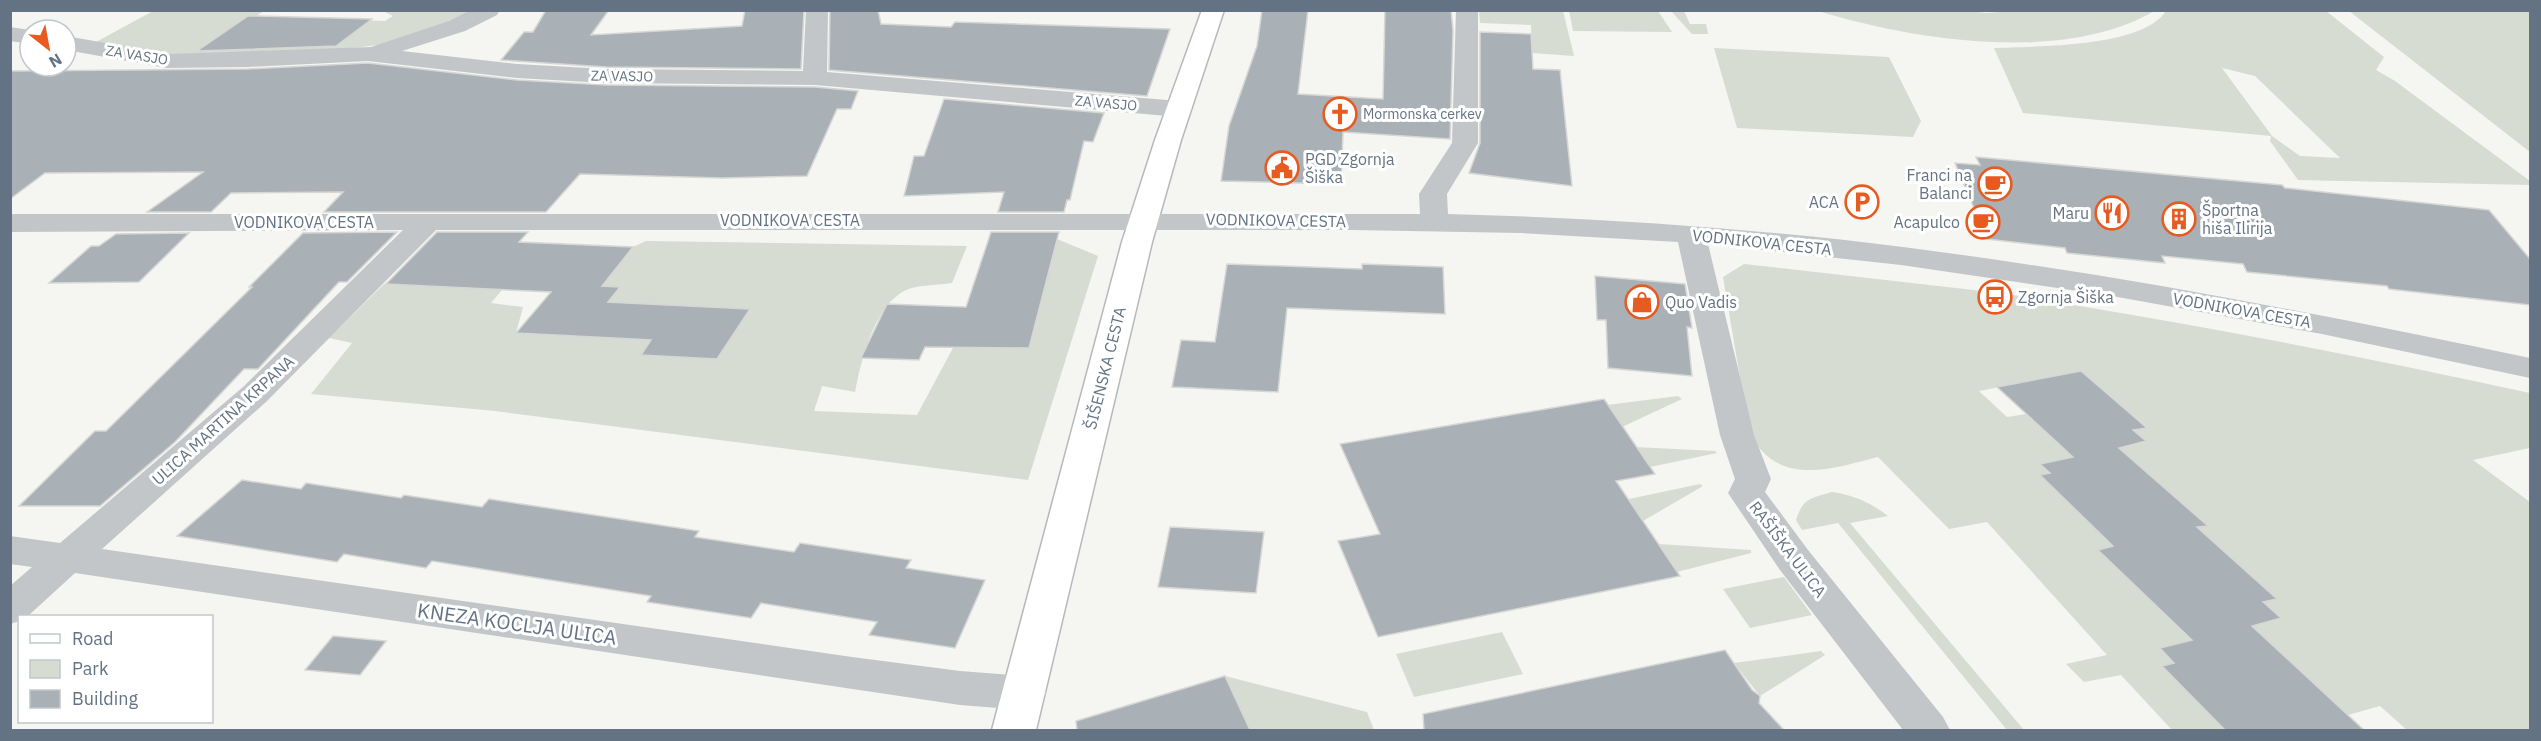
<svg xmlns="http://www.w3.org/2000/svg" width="2541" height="741" font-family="'IBM Plex Sans',sans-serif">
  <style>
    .green { fill: #d6dcd2; fill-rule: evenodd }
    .building { fill: #a9b1b7; stroke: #d6d7d4; stroke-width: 1.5 }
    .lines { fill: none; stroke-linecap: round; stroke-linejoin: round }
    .major-casing { stroke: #b5b9bd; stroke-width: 3 }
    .minor { fill: #c2c6c9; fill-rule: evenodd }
    .major { fill: #fff; fill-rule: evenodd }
    .labels { text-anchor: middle; stroke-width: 6; stroke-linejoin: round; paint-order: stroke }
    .far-street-label { font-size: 14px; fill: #637383; stroke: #fff }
    .far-poi-label { font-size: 14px; fill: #637383; stroke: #fff; text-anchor: start }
    .poi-label { font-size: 16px; fill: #637383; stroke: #fff; text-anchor: start }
    .street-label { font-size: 16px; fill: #637383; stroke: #fff }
    .near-street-label { font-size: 20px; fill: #637383; stroke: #fff }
  </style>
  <rect width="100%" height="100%" fill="#f5f5f1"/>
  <path class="green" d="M1955 10 1986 13 2027 10 2154 11C2065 64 1912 40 1818 11Z
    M153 11H264L256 16 385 21 393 16 385 12 329 11H480L386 44 328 51 183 57 96 42Z
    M1479 11H1563L1574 56 1532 53 1531 25 1480 23Z
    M1569 11H1658L1672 32 1573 31Z
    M1671 11H1684L1690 24H1706L1708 34H1692Z
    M2166 11H2326L2384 57 2376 70 2395 81 2530 181V185L2298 180 2270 141 2271 136 2023 113 1994 48C2036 46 2142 48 2166 11ZM2222 68 2255 76 2340 158 2300 156 2272 136Z
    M2349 11H2530V152Z
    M1714 48 1889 57 1921 121 1913 137 1737 128Z
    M1057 239 1098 256 1028 480 495 411 311 394 352 343 329 338 384 284 482 288 540 245 491 303 523 307 516 333 581 337 619 287 602 286 633 247 646 241 967 246 952 283C938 285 918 285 906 290 874 305 861 361 855 392L822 386 814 411 917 415 953 348H1029ZM677 305 749 309H750L717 359 642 355Z
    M1744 264 1982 291 1983 299 2008 303 2007 294C2182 322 2357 355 2530 393V448L2473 460 2530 502V730H2407L2380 706 2348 715 2252 626 2263 602 2276 598 2197 527 2207 525 2119 448 2145 442 2133 430 2147 427 2081 371 1979 391 2007 417 2026 414 2073 457 2040 464 2050 473 2041 476 2113 546 2099 550 2191 640 2160 648 2174 663 2163 666 2225 730H2172L2121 675 2084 682 2066 664 2107 655 1987 522 1949 529 1878 457C1841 466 1793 484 1762 451 1757 446 1753 437 1749 431L1723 277Z
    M1678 396 1682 399 1622 427 1607 405Z
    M1635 447 1715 451 1717 453 1650 467Z
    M1700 484 1703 486 1643 521 1629 499Z
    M1832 492C1853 495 1870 502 1888 516L1850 523 2024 730H2007L1838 523 1802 530 1796 520C1803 498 1811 498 1832 492Z
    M1658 544 1751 550V553L1677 572Z
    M1784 577 1812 615 1750 628 1723 589Z
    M1502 632 1523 674 1414 697 1396 654Z
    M1821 651 1825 655 1760 696 1734 663Z
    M1225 676 1367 712 1374 730H1250Z"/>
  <path class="building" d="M546 10H609L591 35 742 26 745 10H804L801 69 606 67 501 60 524 32H533Z
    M830 10H878L881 24 951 27 955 22 1170 29 1147 96 829 70Z
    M1262 10H1308L1298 94 1383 99 1385 10H1451L1453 31 1450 139 1343 132 1341 184 1221 181 1229 126 1257 46Z
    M248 16H256L372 19 336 46 197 51Z
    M1480 32 1531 34 1533 69 1560 70 1572 186 1469 173 1480 143Z
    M368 63 517 80 606 85 815 87 858 91 851 109H837L807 176 722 178 580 174 546 212H324L343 192 231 193 211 212H147L203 172 45 173 10 199V71L248 69Z
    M944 99 1104 113 1093 142 1084 141 1070 200H1067L1064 212H998L1004 192 904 196 914 156H924Z
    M1976 157 2282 185 2285 188 2489 210 2530 259V305L2389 289 2387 286 2247 272 2243 264 2162 256 2165 263 2067 253 2065 248 1987 239 1955 163 1980 165Z
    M397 232 347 282H339L258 369H244L175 442 100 506H19L95 431H106L252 287H249L303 233Z
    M437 232H528L519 242 633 247 602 286 620 287 608 302 750 309 717 359 641 355 651 340 516 333 551 292 386 284Z
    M991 232H1059L1029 348 925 347 919 360 861 358 887 304 966 307Z
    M189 233 139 282 49 283 91 246H99L116 234Z
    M1227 264 1362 269V264L1443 267 1445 314 1287 308 1278 392 1172 387 1181 340 1215 342Z
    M1595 276 1685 284 1692 328 1687 327 1692 376 1608 368 1606 320H1597Z
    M2081 371 2147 428 2133 430 2146 441 2119 448 2208 526 2197 527 2277 599 2263 602 2281 618 2252 626 2364 730H2225L2162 666 2174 663 2160 648 2192 640 2098 550 2113 546 2040 475 2050 473 2040 464 2073 457 1997 387Z
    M1604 399 1655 474 1616 481 1680 576 1378 637 1338 541 1380 534 1340 444Z
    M242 480 301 489 306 483 401 498 404 495 482 507 489 499 699 531 695 537 794 552 800 543 911 560 906 568 985 580 955 648 869 635 877 622 761 603 751 618 647 602 651 596 432 561 426 568 344 554 337 562 177 536Z
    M1170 527 1264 532 1256 593 1158 587Z
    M333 636 386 641 360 675 305 670Z
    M1725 650 1752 690 1760 696 1759 703 1784 730H1424L1423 714Z
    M1225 676 1250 730H1077L1076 721Z"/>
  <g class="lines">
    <g class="major-casing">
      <path id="major" d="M1202 10H1224L1181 140 1152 242 1036 730H992L1122 242 1155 140Z"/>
    </g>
    <path class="minor" d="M471 10H500L497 15 465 31 402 51 517 64 606 69 803 71 806 10H828L827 72 1179 101 1188 104 1192 109 1188 114 1179 117 815 85 606 83 517 78 368 61 248 67 167 68 66 50V36L167 54 371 47 449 21Z
      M1456 10H1478V143L1447 194 1448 214C1600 218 1752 228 1903 247 2114 274 2322 314 2530 358V378L2322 334 2112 296 1901 265 1708 244 1754 435 1771 479 1765 492 1808 550 1943 717 1950 730H1903L1780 570 1728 493 1735 479 1720 435 1678 242 1521 233 1352 230H436L267 401 102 549 852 657 960 671 1025 676 1040 681 1046 693 1040 705 1025 710 960 705 75 573 28 616H20V621L10 624V586L32 567 10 564V536L60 543 243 387 403 230 10 232V214H1420L1419 194 1452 143Z
      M10 27 30 30V44L10 41Z"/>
    <use href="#major" class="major"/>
  </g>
  <defs>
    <g id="church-ring" transform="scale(1.725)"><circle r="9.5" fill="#fff" stroke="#e75a20" stroke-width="1.5"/><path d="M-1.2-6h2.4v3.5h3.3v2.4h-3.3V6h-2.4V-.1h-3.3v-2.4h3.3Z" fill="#e75a20"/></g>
    <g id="civic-ring" transform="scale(1.725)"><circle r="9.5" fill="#fff" stroke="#e75a20" stroke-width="1.5"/><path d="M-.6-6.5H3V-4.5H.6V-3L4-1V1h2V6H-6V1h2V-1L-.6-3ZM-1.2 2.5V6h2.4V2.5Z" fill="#e75a20"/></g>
    <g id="cafe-ring" transform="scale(1.725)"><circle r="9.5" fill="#fff" stroke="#e75a20" stroke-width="1.5"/><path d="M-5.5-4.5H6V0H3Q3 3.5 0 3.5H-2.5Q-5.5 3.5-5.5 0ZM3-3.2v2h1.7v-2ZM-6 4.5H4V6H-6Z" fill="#e75a20"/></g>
    <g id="parking-ring" transform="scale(1.725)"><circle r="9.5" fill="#fff" stroke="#e75a20" stroke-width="1.5"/><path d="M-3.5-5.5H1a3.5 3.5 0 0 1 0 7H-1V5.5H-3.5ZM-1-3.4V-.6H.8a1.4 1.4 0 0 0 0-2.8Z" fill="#e75a20"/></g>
    <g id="restaurant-ring" transform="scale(1.725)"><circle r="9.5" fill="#fff" stroke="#e75a20" stroke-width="1.5"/><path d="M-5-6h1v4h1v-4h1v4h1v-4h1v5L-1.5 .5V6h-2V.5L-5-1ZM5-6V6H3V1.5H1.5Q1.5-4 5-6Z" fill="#e75a20"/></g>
    <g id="building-ring" transform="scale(1.725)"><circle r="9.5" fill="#fff" stroke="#e75a20" stroke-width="1.5"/><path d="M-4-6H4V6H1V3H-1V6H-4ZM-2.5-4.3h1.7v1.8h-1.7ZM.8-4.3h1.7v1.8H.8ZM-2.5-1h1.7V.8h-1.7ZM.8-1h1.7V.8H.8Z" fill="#e75a20"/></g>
    <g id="bus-ring" transform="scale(1.725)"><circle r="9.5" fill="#fff" stroke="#e75a20" stroke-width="1.5"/><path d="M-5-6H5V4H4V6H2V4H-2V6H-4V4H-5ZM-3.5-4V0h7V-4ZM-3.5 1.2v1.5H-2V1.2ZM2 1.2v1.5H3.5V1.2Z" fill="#e75a20"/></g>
    <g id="shop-ring" transform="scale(1.725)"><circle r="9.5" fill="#fff" stroke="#e75a20" stroke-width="1.5"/><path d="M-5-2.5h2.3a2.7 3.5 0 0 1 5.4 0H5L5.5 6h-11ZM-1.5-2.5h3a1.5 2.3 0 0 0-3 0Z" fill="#e75a20"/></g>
  </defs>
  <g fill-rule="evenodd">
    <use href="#church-ring" x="1340" y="114"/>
    <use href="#civic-ring" x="1282" y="168"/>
    <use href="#cafe-ring" x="1995" y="184"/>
    <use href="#parking-ring" x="1862" y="202"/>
    <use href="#restaurant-ring" x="2112" y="213"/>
    <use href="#building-ring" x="2179" y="219"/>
    <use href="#cafe-ring" x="1983" y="222"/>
    <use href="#bus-ring" x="1995" y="297"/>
    <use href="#shop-ring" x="1642" y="302"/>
  </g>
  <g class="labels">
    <g class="far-street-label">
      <text transform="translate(137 55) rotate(9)" y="5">ZA VASJO</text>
      <text transform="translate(622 76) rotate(1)" y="5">ZA VASJO</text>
      <text transform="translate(1106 103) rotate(5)" y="5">ZA VASJO</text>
    </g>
    <g class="far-poi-label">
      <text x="1363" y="119">Mormonska cerkev</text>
    </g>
    <g class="poi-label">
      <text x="1305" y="165">PGD Zgornja<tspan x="1305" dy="18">Šiška</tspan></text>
      <text x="1972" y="181" text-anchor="end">Franci na<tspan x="1972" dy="18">Balanci</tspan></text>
      <text x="1839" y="208" text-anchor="end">ACA</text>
      <text x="2202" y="216">Športna<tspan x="2202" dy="18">hiša Ilirija</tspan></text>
      <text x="2089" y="219" text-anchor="end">Maru</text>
      <text x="1960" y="228" text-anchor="end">Acapulco</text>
      <text x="2018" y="303">Zgornja Šiška</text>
      <text x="1665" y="308">Quo Vadis</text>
    </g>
    <g class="street-label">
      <text x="790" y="226">VODNIKOVA CESTA</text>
      <text transform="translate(1276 220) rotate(1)" y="6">VODNIKOVA CESTA</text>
      <text x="304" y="228">VODNIKOVA CESTA</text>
      <text transform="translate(1762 242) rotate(6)" y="6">VODNIKOVA CESTA</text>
      <text transform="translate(2242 310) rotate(10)" y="6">VODNIKOVA CESTA</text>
      <text transform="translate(1105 368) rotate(-76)" y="6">ŠIŠENSKA CESTA</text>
      <text transform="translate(223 420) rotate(-42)" y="6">ULICA MARTINA KRPANA</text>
      <text transform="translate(1788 549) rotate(53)" y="6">RAŠIŠKA ULICA</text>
    </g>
    <g class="near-street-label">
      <text transform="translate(517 624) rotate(8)" y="7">KNEZA KOCLJA ULICA</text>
    </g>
  </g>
  <rect width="2541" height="741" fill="none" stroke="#637383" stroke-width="24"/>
  <rect x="18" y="615" width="195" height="108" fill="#ffffff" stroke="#c1c7cd" stroke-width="1.5"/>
  <rect x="30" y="634" width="30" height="9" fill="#ffffff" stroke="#c1c7cd" stroke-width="1.5"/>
  <text x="72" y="645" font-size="18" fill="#637383">Road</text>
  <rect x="30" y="660" width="30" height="18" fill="#d6dcd2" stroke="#c1c7cd" stroke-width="1.5"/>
  <text x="72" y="675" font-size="18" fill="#637383">Park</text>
  <rect x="30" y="690" width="30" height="18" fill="#a9b1b7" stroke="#c1c7cd" stroke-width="1.5"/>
  <text x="72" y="705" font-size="18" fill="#637383">Building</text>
  <g transform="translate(48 48) rotate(149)"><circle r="28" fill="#ffffff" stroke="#c1c7cd" stroke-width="1.5"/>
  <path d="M0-4.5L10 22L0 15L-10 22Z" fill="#e75a20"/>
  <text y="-9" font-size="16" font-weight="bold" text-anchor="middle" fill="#637383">N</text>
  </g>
</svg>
